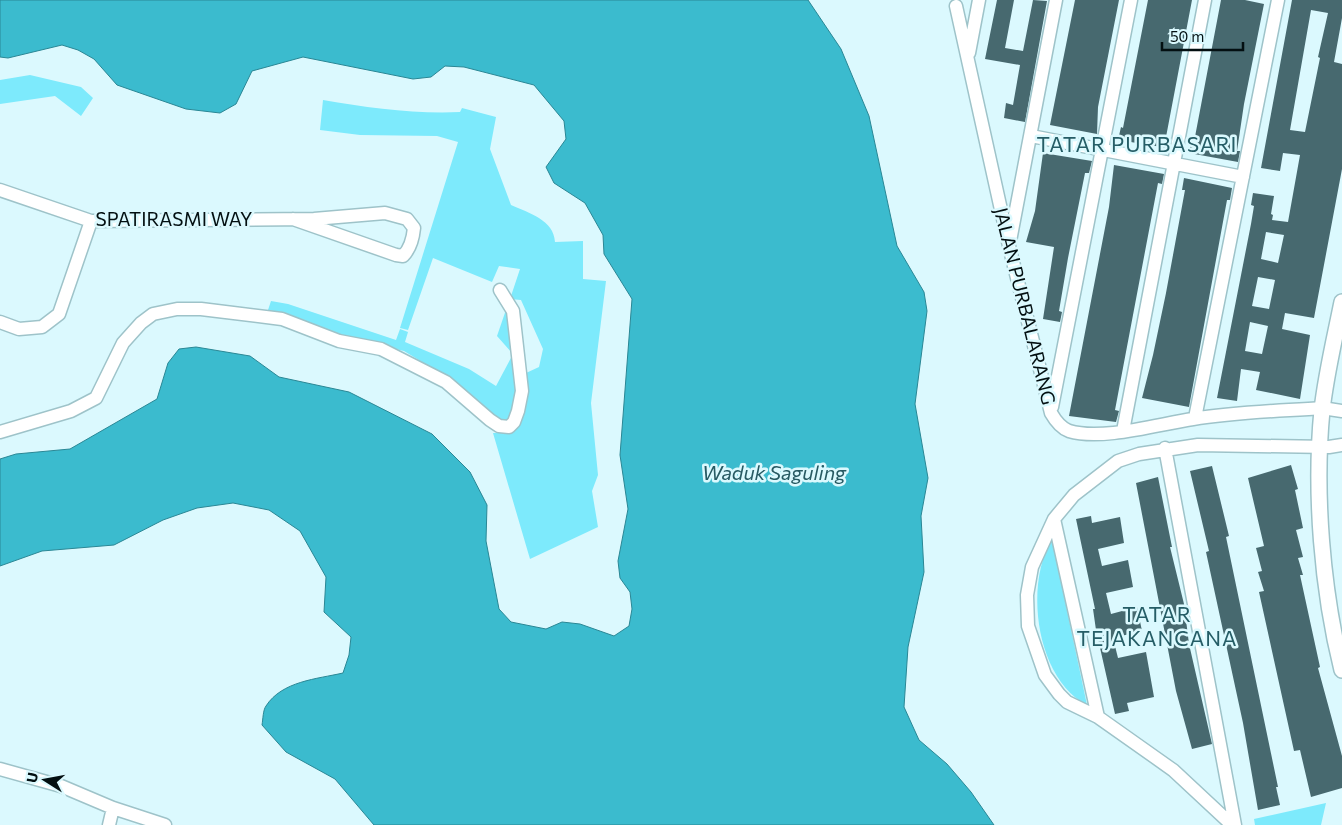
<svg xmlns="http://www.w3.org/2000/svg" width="1342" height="825" font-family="Commissioner,sans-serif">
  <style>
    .green { fill: #7deafc }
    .water { fill: #3bbbce; stroke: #2a8795 }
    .building { fill: #47696f; fill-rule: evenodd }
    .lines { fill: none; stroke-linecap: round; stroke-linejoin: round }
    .minor-casing { stroke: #9ec3c9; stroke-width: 15 }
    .tertiary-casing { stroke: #9ec3c9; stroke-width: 18 }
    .minor { stroke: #fff; stroke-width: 12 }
    .tertiary { stroke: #fff; stroke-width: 15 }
    .labels { text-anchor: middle; stroke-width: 5; stroke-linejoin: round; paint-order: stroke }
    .street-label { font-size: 19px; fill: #030f11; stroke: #dbf9fe }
    .water-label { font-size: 20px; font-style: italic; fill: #275a63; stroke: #dbf9fe }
    .quarter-label { font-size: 21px; letter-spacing: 1px; fill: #255d66; stroke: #dbf9fe }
  </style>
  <rect width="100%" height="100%" fill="#dbf9fe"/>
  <path class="green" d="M30 75 81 87 93 98 81 116 55 96 0 104V80Z
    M323 100C368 108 415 114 460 112L462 108 496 117 490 149 511 205C529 213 554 220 555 242L583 241V279L606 281 591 403 598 475 592 491 598 527 530 559 493 433H505L516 426 526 373 539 367 543 349 521 300 510 299 520 269 499 266 492 282 433 258 408 330 400 328 458 142 437 136 360 135 320 130Z
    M271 301 288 304 396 340 400 329 408 332 405 342 469 369 496 386 513 354 497 336 508 304 520 392 506 424 498 422 440 373 404 351 344 337 267 313Z
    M1052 539 1087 705C1036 679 1024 585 1052 539Z
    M1326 803 1321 825H1255L1254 819Z"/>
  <path class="water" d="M0 0H808L841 49 869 116 897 246 924 292 927 311 915 404 928 478 921 516 924 572 908 647 904 707 919 740 947 764 971 792 994 825H374L335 779 286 752 262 725C263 719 263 710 266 706 282 681 317 679 343 673L349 655 351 637 324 612 326 577 300 531 269 510 233 503 197 508 163 520 114 545 42 551 0 566V459L16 454 70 449 157 399 168 363 179 349 196 347 250 356 279 377 349 392 432 434 470 472 487 505 486 541 499 609 511 622 546 629 562 622 580 624 614 636 629 626 632 609 630 592 620 578 618 561 628 509 620 455 632 299 604 254 603 235 585 203 554 183 546 167 566 139 564 121 534 85 464 67 445 66 431 77 413 79 303 57 252 71 236 104 220 113 186 109 117 85 94 59 78 50 62 45 8 58 0 57Z"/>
  <path class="building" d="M997 0H1014L1005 48 1023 51 1033 0 1047 1 1025 122 1004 118 1006 103 1013 105 1020 65 985 59Z
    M1075 0H1119L1098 107 1097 134 1050 125Z
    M1148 0H1192L1166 137 1171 138 1168 148 1118 140 1121 127 1123 128Z
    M1221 0H1245L1264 4 1244 104 1237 151H1240L1238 162 1189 153 1191 142H1194Z
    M1292 0H1342V18L1334 62 1342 64V169L1314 318 1285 313 1282 329 1310 335 1300 399 1256 390 1260 372 1241 369 1237 401 1217 398 1251 224 1254 206 1251 205 1253 193 1274 196 1271 214 1273 215 1272 220 1288 222 1300 155 1283 153 1280 171 1261 168ZM1311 10 1328 13 1318 57 1320 58 1305 132 1290 130ZM1266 232 1284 235 1278 263 1261 259ZM1258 277 1275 280 1269 309 1252 306ZM1250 322 1268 326 1262 354 1245 351Z
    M1043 153 1092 161 1089 173H1085L1068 258 1059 311 1062 312 1060 322 1043 319 1054 247 1026 242 1035 211Z
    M1114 165 1164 174 1162 184 1158 183 1115 410 1119 411 1116 422 1069 416 1109 207Z
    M1184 178 1232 188 1230 200H1227L1189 407 1142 398 1153 355 1166 293 1185 190H1182Z
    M1291 465 1298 489 1295 490 1303 528 1296 530 1303 557 1298 558 1303 575H1300L1320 667 1318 668 1342 756V788L1311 797 1300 750 1294 751 1259 592 1264 591 1258 572 1262 571 1256 548 1264 546 1248 478Z
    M1212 466 1229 536 1226 537 1278 787H1276L1280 805 1258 810 1243 723 1206 552 1209 551 1190 471Z
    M1158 477 1172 547H1170L1184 604 1189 644 1212 744 1192 749 1176 691 1136 483Z
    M1091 516 1092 523 1120 517 1124 543 1098 549 1102 566 1128 560 1133 587 1106 593 1111 614 1137 607 1142 631 1113 638 1118 658 1146 652 1154 697 1127 703 1129 711 1115 714 1096 630 1093 609H1095L1076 519Z"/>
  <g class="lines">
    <g class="minor-casing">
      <path id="minor" d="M956 6 1009 246 1051 413C1055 420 1061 428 1069 431 1102 441 1159 424 1193 419 1235 412 1279 411 1322 408L1342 411
        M969 53 979 0
        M1031 136 1243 177
        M0 190 91 221 314 219 385 213 407 219 414 228C413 238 410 249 403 256L396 255 293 219
        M1010 241 1056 0
        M0 322 19 329 42 327 59 314 91 221
        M1052 407 1131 0
        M1195 418 1278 0
        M1123 431 1205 0
        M0 432 71 411 96 398 123 343 141 323 153 314 177 309H201L282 319 339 341 381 349 446 382 490 420 499 426 509 427 514 422 518 411 522 391 513 311 500 290
        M1165 448 1235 825
        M1054 519 1098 717
        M0 769 61 786 113 808 165 825
        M109 825 113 808
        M1232 825 1173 770 1098 717 1067 702 1059 694 1045 675 1028 626 1027 595 1032 567 1054 519 1074 495 1118 461 1139 454 1198 445 1329 447 1342 445"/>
    </g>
    <g class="tertiary-casing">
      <path id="tertiary" d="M1342 302C1335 337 1326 374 1322 410 1314 492 1322 590 1342 670"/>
    </g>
    <use href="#minor" class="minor"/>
    <use href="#tertiary" class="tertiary"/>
  </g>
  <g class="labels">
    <g class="street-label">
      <text x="174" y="226">SPATIRASMI WAY</text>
      <text transform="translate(1025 306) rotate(76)" y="7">JALAN PURBALARANG</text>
    </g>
    <g class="water-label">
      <text x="774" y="480">Waduk Saguling</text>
    </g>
    <g class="quarter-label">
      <text x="1137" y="152">TATAR PURBASARI</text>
      <text x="1157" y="622">TATAR<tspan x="1157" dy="24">TEJAKANCANA</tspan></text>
    </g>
  </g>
  <g transform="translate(45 780) rotate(281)" stroke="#dbf9fe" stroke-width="4" paint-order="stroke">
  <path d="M0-4L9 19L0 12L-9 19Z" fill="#030f11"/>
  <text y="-8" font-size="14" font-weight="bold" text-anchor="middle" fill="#030f11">U</text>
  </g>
  <path d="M1162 42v8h81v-8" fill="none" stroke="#030f11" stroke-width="2.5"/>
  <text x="1170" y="42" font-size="15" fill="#030f11" stroke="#dbf9fe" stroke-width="4" paint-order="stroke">50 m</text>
</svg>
